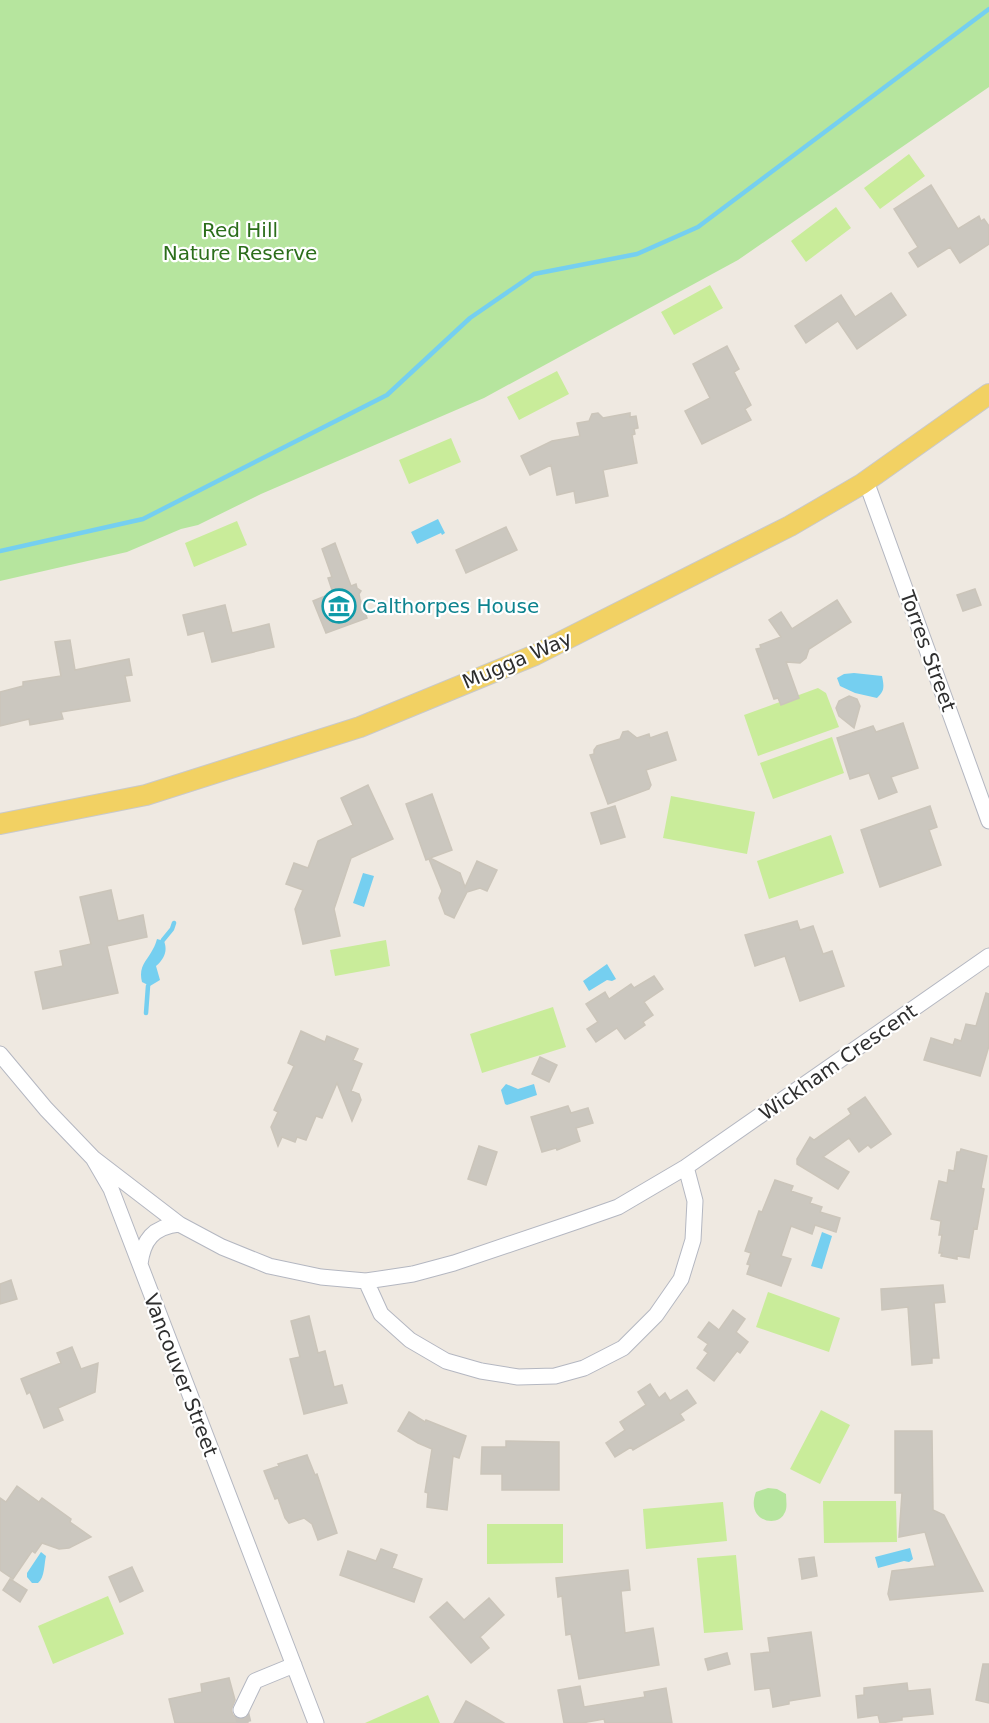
<svg xmlns="http://www.w3.org/2000/svg" width="989" height="1723" font-family="'DejaVu Sans',sans-serif">
  <style>
    .green { fill: #b6e59e }
    .pitch { fill: #c9ec9a }
    .water { fill: #75cff0 }
    .lines { fill: none; stroke-linecap: round; stroke-linejoin: round }
    .stream { stroke: #75cff0; stroke-width: 4.5 }
    .building { fill: #cbc7bf; stroke: #cbc5ba; stroke-width: 1.5 }
    .minor-tunnel { stroke: #c8c4bd; stroke-width: 15; stroke-dasharray: 15 8; stroke-linecap: butt }
    .minor-casing { stroke: #b4b7c1; stroke-width: 17 }
    .major-casing { stroke: #c9c9c9; stroke-width: 22 }
    .minor { stroke: #fff; stroke-width: 15 }
    .major { stroke: #f2d163; stroke-width: 20 }
    .labels { text-anchor: middle; stroke-width: 4.5; stroke-linejoin: round; paint-order: stroke }
    .park-label { font-size: 20px; fill: #2c6e1b; stroke: #fff }
    .culture-label { font-size: 20px; fill: #0d838f; stroke: #fff; text-anchor: start }
    .street-label { font-size: 20px; fill: #2e2e2e; stroke: #fff }
  </style>
  <rect width="100%" height="100%" fill="#efe9e1"/>
  <path class="green" d="M0 0H989V87L738 260 484 398 261 494 198 525 181 529 127 552 0 581Z
    M768 1488 777 1489 786 1494C786 1501 788 1508 784 1514 777 1528 745 1521 756 1492Z"/>
  <path class="pitch" d="M909 154 925 176 880 209 864 188Z
    M836 207 851 228 806 262 791 241Z
    M710 285 723 308 674 335 661 312Z
    M557 371 569 394 519 420 507 397Z
    M451 438 461 462 409 484 399 460Z
    M237 521 247 545 194 567 185 543Z
    M818 688 826 693 839 727 758 756 744 715Z
    M832 737 844 773 773 799 760 763Z
    M671 796 755 812 747 854 663 838Z
    M831 835 844 873 769 899 757 861Z
    M386 940 390 966 335 976 330 950Z
    M553 1007 566 1047 482 1073 470 1034Z
    M768 1292 840 1318 829 1352 756 1327Z
    M821 1410 850 1425 820 1484 790 1469Z
    M823 1501H896L897 1542 824 1543Z
    M723 1502 727 1541 646 1549 643 1509Z
    M487 1524H563V1563L487 1564Z
    M736 1555 743 1630 704 1633 697 1558Z
    M108 1596 124 1634 53 1664 38 1626Z
    M428 1695 440 1723H365Z"/>
  <path class="water" d="M438 519 445 533 442 535 441 533 417 544 411 532Z
    M854 673 882 676C884 686 885 691 877 698L855 693 840 686 837 678 844 674Z
    M363 873 374 876 364 907 353 903Z
    M157 939 164 941C168 951 164 959 156 966L160 980 150 986 142 982C138 966 147 961 153 949 155 946 156 942 157 939Z
    M607 964 616 979 612 981 607 980 589 991 583 981Z
    M506 1084 518 1089 534 1084 537 1095 507 1105 505 1104 501 1090Z
    M822 1232 832 1236 822 1269 811 1266Z
    M910 1548 913 1559 909 1562 904 1561 878 1568 875 1557Z
    M41 1552 46 1556C44 1564 45 1577 38 1583H32L27 1577V1573Z"/>
  <g class="lines">
    <path class="stream" d="M0 551 143 519 387 395 470 318 534 274 637 254 698 227 989 9
      M163 940 172 929 174 923
      M146 1013 148 986"/>
  </g>
  <path class="building" d="M931 185 958 229 979 216 981 221 984 219 989 226V244L960 263 950 247 918 267 909 253 918 247 894 209Z
    M891 293 906 315 857 349 838 321 806 343 795 326 841 295 855 317Z
    M727 346 739 369 734 372 751 405 745 409 751 420 702 444 685 411 710 398 693 364Z
    M598 413 603 418 630 413V417L636 416 638 428 634 429 635 434 632 435 637 463 603 470 608 496 576 503 574 491 557 495 551 465 530 475 521 456 552 441 580 436 577 423 589 421 592 414Z
    M506 527 517 550 466 573 456 550Z
    M335 543 351 586 356 584 357 588 361 591 359 594 360 599 367 618 326 633 313 601 333 593 328 578 332 577 322 549Z
    M975 589 981 605 963 611 957 595Z
    M837 600 851 622 809 649 806 658 800 663 786 662 799 698 781 705 778 698 774 699 756 649 761 648 760 645 781 637 769 620 781 612 792 629Z
    M225 605 232 633 269 624 274 647 212 662 204 631 188 635 183 615Z
    M70 640 75 670 129 659 132 675 125 676 130 701 61 712 63 719 30 725 29 719 0 726V692L23 686V682L61 676 55 642Z
    M849 696 857 699 860 706 854 728 839 716 836 708 839 701Z
    M903 723 918 768 891 777 897 792 879 799 869 773 850 779 837 738 873 726 876 732Z
    M628 731 637 738 649 734 650 738 667 732 676 760 646 770 651 785 649 789 608 804 590 755 594 754V750L597 746 620 739 623 732Z
    M368 785 393 839 351 858 334 909 340 936 303 944 295 909 303 890 286 884 294 863 308 868 318 841 353 825 341 798Z
    M432 794 452 850 430 858 460 873 465 887 477 861 497 870 487 891 480 888 467 892 454 918 445 914 439 898 442 891 429 859 426 860 406 804Z
    M615 806 625 837 601 844 591 813Z
    M930 806 937 827 929 830 941 865 880 887 861 830Z
    M111 890 118 921 143 915 147 937 107 946 118 993 43 1009 35 972 63 966 60 951 91 944 80 897Z
    M797 921 800 930 813 926 823 954 832 951 844 986 800 1001 785 956 755 966 745 935Z
    M654 976 663 989 644 1002 653 1015 643 1022 645 1025 625 1039 617 1028 596 1042 587 1029 598 1022 586 1004 605 992 609 999 631 984 634 988Z
    M986 993 989 994V1046L980 1076 924 1060 931 1038 953 1045 955 1039 961 1041 966 1024 976 1026Z
    M301 1031 325 1042 327 1036 358 1049 353 1060 362 1064 351 1091 359 1094 361 1100 352 1121 337 1083 322 1118 316 1116 306 1140 297 1137 295 1142 282 1137 278 1146 271 1127 278 1112 274 1110 294 1066 288 1063Z
    M540 1057 557 1065 549 1082 532 1074Z
    M865 1097 891 1134 871 1148 868 1145 859 1152 849 1138 823 1157 849 1172 838 1189 797 1164V1159L810 1137 814 1140 851 1114 848 1109Z
    M568 1106 571 1113 588 1108 593 1123 576 1128 580 1141 557 1150 556 1148 542 1152 531 1117Z
    M479 1146 497 1152 486 1185 468 1179Z
    M961 1149 987 1156 981 1188 984 1189 977 1229 974 1228 969 1258 957 1256V1259L941 1256 942 1253H939L942 1235H939L941 1221 931 1219 939 1181 947 1183 949 1170 954 1171 957 1152H960Z
    M775 1180 793 1186 791 1191 812 1198 810 1203 822 1207 820 1212 840 1218 836 1232 815 1225 812 1234 791 1226 781 1256 791 1259 781 1286 747 1274 750 1265 747 1264 751 1253 745 1251 759 1211 762 1212Z
    M11 1280 17 1299 0 1304V1284Z
    M943 1285 945 1302 934 1303 939 1358H932V1363L912 1365 908 1307 882 1310 881 1289Z
    M733 1310 745 1319 736 1332 748 1342 740 1353 737 1351 714 1381 697 1368 708 1353 704 1350 708 1344 698 1337 709 1322 719 1330Z
    M309 1316 318 1353 325 1351 334 1387 342 1385 347 1403 304 1414 290 1359 300 1357 291 1321Z
    M72 1347 81 1369 98 1363 95 1392 58 1408 63 1420 44 1428 30 1392 27 1394 21 1379 61 1363 57 1353Z
    M650 1384 659 1398 665 1393 670 1401 687 1390 696 1403 680 1414 684 1420 633 1450 631 1447 615 1457 606 1443 625 1430 620 1422 646 1405 638 1392Z
    M409 1412 425 1422 426 1420 466 1436 459 1458 453 1456 447 1510 427 1507 428 1493 425 1492 432 1449 418 1443 398 1431Z
    M895 1431H932L933 1510 944 1515 983 1591 890 1600 888 1594 892 1571 935 1566 925 1532 899 1537 902 1493H895Z
    M506 1441 559 1442V1490H502V1474H481L482 1447H506Z
    M307 1455 315 1475 317 1474 337 1533 318 1540 312 1524 304 1518 289 1523 285 1518 278 1498 275 1499 264 1471 279 1466 278 1464Z
    M17 1486 39 1502 42 1498 71 1519 70 1522 91 1537 69 1548 59 1549 42 1543 35 1553 32 1551 13 1579 0 1570V1498L6 1502Z
    M381 1549 397 1555 392 1568 422 1579 414 1602 340 1575 348 1551 376 1561Z
    M814 1557 817 1576 802 1579 799 1559Z
    M132 1567 143 1591 120 1602 109 1577Z
    M628 1570 630 1590 621 1591 625 1633 653 1628 659 1665 579 1679 571 1634 566 1635 562 1596 558 1597 556 1578Z
    M10 1579 27 1590 20 1602 3 1590Z
    M489 1598 504 1615 480 1637 489 1648 471 1663 430 1617 447 1602 464 1620Z
    M811 1632 820 1696 789 1701V1704L773 1707 770 1688 755 1690 751 1654 770 1652 768 1638Z
    M727 1653 730 1664 708 1670 705 1659Z
    M983 1664H989V1703L976 1700Z
    M229 1678 235 1700 231 1710 233 1715 237 1719 247 1718 248 1723H175L169 1699 202 1692 201 1684Z
    M907 1683 908 1691 930 1689 933 1714 902 1717V1720L880 1723 878 1715 858 1718 856 1696 864 1695V1688Z
    M580 1686 584 1707 645 1697 644 1692 666 1688 672 1723H605L604 1719 582 1723H564L558 1690Z
    M466 1701 482 1710 504 1723H454Z"/>
  <g class="lines">
    <path class="minor-tunnel" d="M241 1710 244 1723"/>
    <g class="minor-casing">
      <path id="minor" d="M866 481 989 821
        M0 1054 46 1109 93 1158 111 1189 316 1723
        M93 1158 179 1224 222 1247 269 1266 321 1277 366 1281 413 1274 454 1263 578 1221 618 1207 686 1167 989 956
        M140 1264C143 1240 153 1227 179 1224
        M366 1281 381 1314 410 1340 446 1361 481 1371 518 1377 555 1376 584 1368 623 1348 656 1315 681 1279 693 1240 695 1201 686 1167
        M241 1710 255 1681 294 1665"/>
    </g>
    <g class="major-casing">
      <path id="major" d="M0 824 146 795 360 727 535 655 790 526 862 484 989 394"/>
    </g>
    <use href="#minor" class="minor"/>
    <use href="#major" class="major"/>
  </g>
  <defs>
    <g id="museum-ring" transform="scale(1.725)"><circle r="9.5" fill="#fff" stroke="#0f9aa8" stroke-width="1.5"/><path d="M0-6L6-3V-2H-6V-3ZM-5-1h2V3h-2ZM-1-1h2V3h-2ZM3-1h2V3H3ZM-6 4H6V6H-6Z" fill="#0f9aa8"/></g>
  </defs>
  <g fill-rule="evenodd">
    <use href="#museum-ring" x="339" y="606"/>
  </g>
  <g class="labels">
    <g class="park-label">
      <text x="240" y="237">Red Hill<tspan x="240" dy="23">Nature Reserve</tspan></text>
    </g>
    <g class="culture-label">
      <text x="362" y="613">Calthorpes House</text>
    </g>
    <g class="street-label">
      <text transform="translate(928 651) rotate(70)" y="7">Torres Street</text>
      <text transform="translate(517 660) rotate(-23)" y="7">Mugga Way</text>
      <text transform="translate(838 1062) rotate(-35)" y="7">Wickham Crescent</text>
      <text transform="translate(181 1375) rotate(69)" y="7">Vancouver Street</text>
    </g>
  </g>
</svg>
